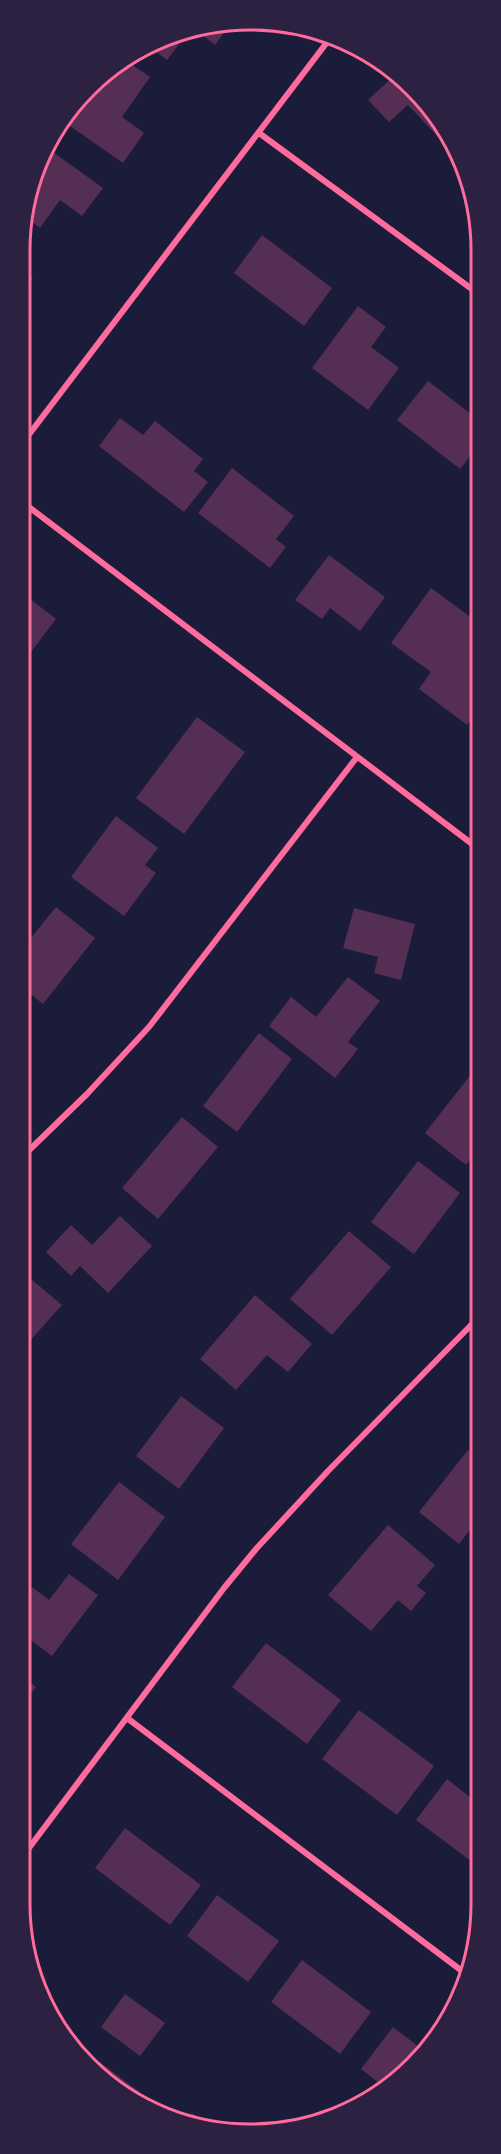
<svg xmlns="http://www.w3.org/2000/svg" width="501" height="2154" font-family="Figtree,sans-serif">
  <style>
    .building { fill: #542f53 }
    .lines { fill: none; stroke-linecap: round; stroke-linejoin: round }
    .minor { stroke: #ff6b9d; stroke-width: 6 }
    .rim { fill: none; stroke: #ff6b9d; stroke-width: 3 }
  </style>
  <rect width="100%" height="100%" fill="#1b1b3a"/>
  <path class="building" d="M230 25 215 45 192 27H198Z
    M191 28 167 60 150 47Z
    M125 60 150 77 122 117 144 133 123 163 67 124 95 85 110 67Z
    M396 74 414 87 445 130 438 137 408 105 389 122 368 100Z
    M46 147 103 188 82 216 60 200 40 228 23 215Z
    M262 235 332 288 304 326 234 273Z
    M21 269 33 278 21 294Z
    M358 306 386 327 371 347 399 368 368 410 312 368Z
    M428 381 471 414 480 403V459L472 454 460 469 397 420Z
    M120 418 143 435 155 421 203 459 194 471 208 482 184 512 99 446Z
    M232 468 294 516 276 539 286 547 270 568 198 513Z
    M329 555 385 597 360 631 330 608 322 619 295 600Z
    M431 588 480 624V707L467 725 419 689 431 672 391 643Z
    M21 592 56 619 21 665Z
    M197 717 245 752 184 834 136 798Z
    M116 816 158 848 145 865 156 873 124 916 71 877Z
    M56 907 95 938 43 1004 21 986V950Z
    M354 908 415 924 401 980 374 973 378 957 343 948Z
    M348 977 380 1001 348 1042 358 1049 335 1078 269 1026 291 997 316 1017Z
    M259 1033 292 1059 237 1132 203 1106Z
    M472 1073 480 1079V1147L466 1165 425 1133Z
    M182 1117 218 1147 158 1219 122 1188Z
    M418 1161 460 1193 414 1254 371 1222Z
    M120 1216 152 1246 108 1293 80 1266 71 1276 46 1252 71 1225 92 1245Z
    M349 1231 391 1267 332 1335 290 1299Z
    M25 1274 62 1305 20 1352V1279Z
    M255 1295 312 1344 288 1372 267 1355 236 1390 200 1359Z
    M181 1396 224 1428 179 1489 136 1456Z
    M468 1450 479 1459V1518L459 1544 419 1512Z
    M119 1482 165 1517 118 1580 71 1544Z
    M388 1525 435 1565 417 1586 426 1593 411 1611 398 1600 371 1631 328 1595Z
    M69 1574 98 1595 52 1656 20 1632V1603L32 1587 49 1600Z
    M266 1643 341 1700 307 1744 232 1687Z
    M20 1674 36 1687 20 1708Z
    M359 1710 434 1766 397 1815 322 1759Z
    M447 1779 479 1804V1867L416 1820Z
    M125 1828 201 1885 170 1925 95 1868Z
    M217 1895 279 1941 248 1982 187 1936Z
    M302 1960 371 2012 340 2054 271 2002Z
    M125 1994 165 2023 140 2056 101 2027Z
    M393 2027 423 2050 391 2087 387 2089 361 2069Z
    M100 2062 155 2104 150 2111 94 2069Z
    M192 2113 211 2127 187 2121Z"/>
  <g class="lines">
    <path class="minor" d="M259 133 480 295
      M21 445 331 37
      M21 501 480 850
      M20 1159 87 1094 149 1027 357 757
      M127 1718 466 1974
      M20 1860 224 1588 256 1549 328 1471 480 1316"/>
  </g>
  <path d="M0 0H501V2154H0ZM250 30H251A220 220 0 0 1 471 250V1904A220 220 0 0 1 251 2124H250A220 220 0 0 1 30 1904V250A220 220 0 0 1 250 30Z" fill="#2d2142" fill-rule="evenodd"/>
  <path class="rim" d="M250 30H251A220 220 0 0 1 471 250V1904A220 220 0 0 1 251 2124H250A220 220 0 0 1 30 1904V250A220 220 0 0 1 250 30Z"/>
</svg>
